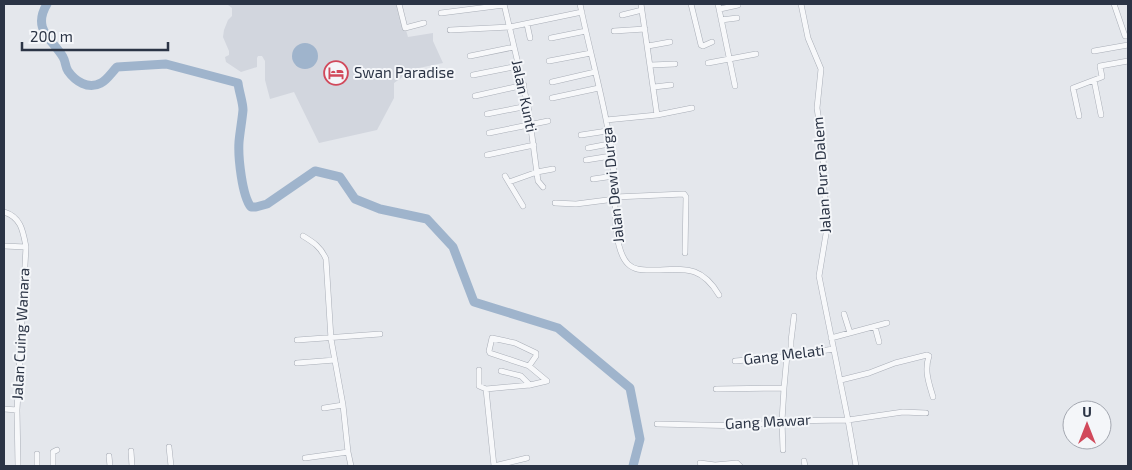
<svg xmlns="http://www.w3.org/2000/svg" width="1132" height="470" font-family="'Exo 2',sans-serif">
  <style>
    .built { fill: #d2d6de }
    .water { fill: #9fb4cc }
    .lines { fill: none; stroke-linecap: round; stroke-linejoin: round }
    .river { stroke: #9fb4cc; stroke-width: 9 }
    .minor-casing { stroke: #a9aeb7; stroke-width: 6 }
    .minor { stroke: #f7f8fa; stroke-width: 5 }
    .labels { text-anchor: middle; stroke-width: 4; stroke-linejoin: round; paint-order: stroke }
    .poi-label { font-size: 15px; fill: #2b3445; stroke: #f4f6f9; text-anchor: start }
    .street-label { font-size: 15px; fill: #2b3445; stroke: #f4f6f9 }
  </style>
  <rect width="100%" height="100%" fill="#e4e7ec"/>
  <path class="built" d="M224 4H398L408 37 433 33V41L443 63 414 69 394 83V98L377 130 319 143 294 92 270 99 265 80V61L262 56H258L257 58V67L241 72 226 62 225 57 229 55V51L223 37 224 30 228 20 232 16V8L228 5Z"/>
  <path class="water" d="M292 56a13 13 0 1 1 26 0a13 13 0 1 1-26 0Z"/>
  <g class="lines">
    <path class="river" d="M47 4C32 29 51 38 63 57 66 62 65 67 68 71 75 81 88 90 101 83 107 80 112 72 117 67L166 64 238 83C239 92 243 102 243 110 242 121 240 131 239 142 238 157 242 196 251 207H256L267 204 315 171 340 177 355 199 380 209 427 219 453 247 474 302 558 328 630 388 640 439 633 466"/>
    <g class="minor-casing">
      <path id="minor" d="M399 4 405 28 424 23
        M504 4 528 106 538 181 543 187
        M580 4C592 64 613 129 615 191 615 210 614 250 628 264 634 270 642 270 650 270 682 270 700 263 719 295
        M641 4 657 115
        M691 4 701 45 703 46 712 42
        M718 4 735 86
        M801 4 808 38 821 69 817 108 823 149 824 189 828 222 819 276 848 420 856 466
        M1114 4 1125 36H1128
        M720 9 738 5
        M441 13 504 5
        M622 15 642 10
        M721 20 737 18
        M527 24 530 38
        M450 30 510 27 582 12
        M614 31 645 29
        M551 38 586 31
        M648 46 670 42
        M1094 51 1128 45
        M470 56 514 47
        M549 61 591 53
        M708 63 756 54
        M651 65 675 64
        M473 75 518 66
        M1094 80 1101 115
        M552 82 595 72
        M654 87 671 85
        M475 96 524 85
        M552 98 599 88
        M487 114 528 106
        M1079 116 1073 88 1102 77 1100 66 1128 61
        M606 120 657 115 692 108
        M489 133 548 121
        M581 135 607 131
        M588 148 609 144
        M487 155 534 145
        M586 160 611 156
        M505 176 523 206
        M593 179 614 176
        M509 182 537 172 553 169
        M615 197 684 194 686 197 685 253
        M555 203 576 204 615 199
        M4 212C21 217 23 231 26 247L17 410 18 466
        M303 236C313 242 321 247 326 259L331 339 343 405 348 452 351 466
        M4 246 26 247
        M844 314 850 333
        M875 327 879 342
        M831 338 887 323
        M297 340 380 334
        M791 356V341L794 316
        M735 361 791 356 833 349
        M297 363 335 360
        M479 370V386L486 389 494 466
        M501 371 521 376 530 385
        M841 380 869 373 895 363 927 355 929 356C924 371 929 383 933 397
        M486 389 530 385 547 381 529 366 490 353 489 351 492 338 515 343 536 353V356L529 366
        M716 389 784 388 787 355
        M324 408 343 405
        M4 409 17 410
        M657 424 745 426 782 421 848 420 903 412 926 413
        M169 447 171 466
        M783 450 782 421 784 388
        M131 451 132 466
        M37 454V466
        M109 456 110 466
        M305 458 348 452
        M804 461 805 466
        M700 463 715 465 737 463 740 466
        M53 466V452L57 450
        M494 466 527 458"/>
    </g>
    <use href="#minor" class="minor"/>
  </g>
  <defs>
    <g id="hotel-ring" transform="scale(1.25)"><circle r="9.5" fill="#f4f6f9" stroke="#d1495b" stroke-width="1.5"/><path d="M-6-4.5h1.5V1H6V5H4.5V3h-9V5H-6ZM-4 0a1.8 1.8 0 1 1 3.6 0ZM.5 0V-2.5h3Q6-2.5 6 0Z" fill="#d1495b"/></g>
  </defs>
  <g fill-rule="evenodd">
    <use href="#hotel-ring" x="336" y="73"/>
  </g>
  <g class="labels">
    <g class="poi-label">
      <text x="354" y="78">Swan Paradise</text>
    </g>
    <g class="street-label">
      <text transform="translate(524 96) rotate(78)" y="5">Jalan Kunti</text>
      <text transform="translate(822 175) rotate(-94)" y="5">Jalan Pura Dalem</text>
      <text transform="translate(613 185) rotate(-96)" y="5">Jalan Dewi Durga</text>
      <text transform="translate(21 334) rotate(-87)" y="5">Jalan Cuing Wanara</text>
      <text transform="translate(784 355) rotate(-7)" y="5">Gang Melati</text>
      <text transform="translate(768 422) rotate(-3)" y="5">Gang Mawar</text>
    </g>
  </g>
  <rect width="1132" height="470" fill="none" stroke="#2b3445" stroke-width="10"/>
  <g transform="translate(1087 425)"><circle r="24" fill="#f4f6f9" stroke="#a4a8b1"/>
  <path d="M0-4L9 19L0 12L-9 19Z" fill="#d1495b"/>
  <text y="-8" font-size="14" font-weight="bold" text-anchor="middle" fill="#2b3445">U</text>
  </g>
  <path d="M22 42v8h146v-8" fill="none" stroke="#2b3445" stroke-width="2.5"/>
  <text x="30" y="42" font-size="15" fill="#2b3445" stroke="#f4f6f9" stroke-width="4" paint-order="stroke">200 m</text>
</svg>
